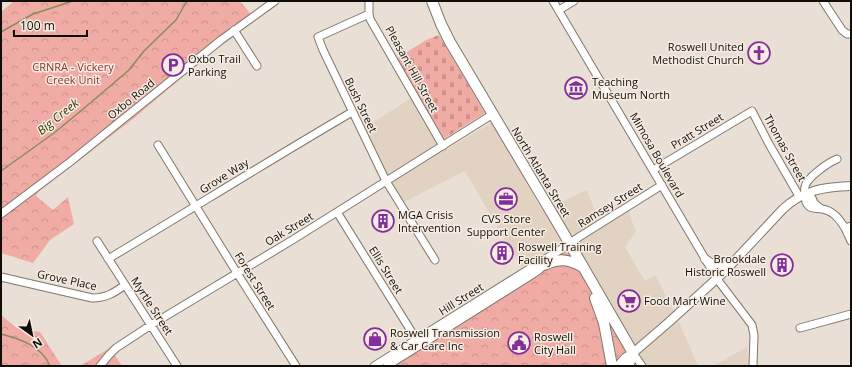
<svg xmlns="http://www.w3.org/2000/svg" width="852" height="367" font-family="'Open Sans',sans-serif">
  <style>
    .built { fill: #e1d2c1 }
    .forest { fill: url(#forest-crowns) }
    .cemetery { fill: url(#cemetery-stones) }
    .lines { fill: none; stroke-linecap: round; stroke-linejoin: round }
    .stream { stroke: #878d5a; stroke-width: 1.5 }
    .minor-casing { stroke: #7f776d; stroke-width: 9 }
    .major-casing { stroke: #7f776d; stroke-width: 10 }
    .highway-casing { stroke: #7f776d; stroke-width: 12 }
    .minor { stroke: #fff; stroke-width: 7 }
    .major { stroke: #fff; stroke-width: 8 }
    .highway { stroke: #fff; stroke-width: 10 }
    .labels { text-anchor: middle; stroke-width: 3; stroke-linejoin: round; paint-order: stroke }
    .poi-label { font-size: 11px; fill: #110e0a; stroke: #f6ece1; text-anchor: start }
    .park-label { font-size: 11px; fill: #8c312f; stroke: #f6ece1 }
    .street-label { font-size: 11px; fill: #110e0a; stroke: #f6ece1 }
    .water-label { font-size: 12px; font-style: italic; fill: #353b02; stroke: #f6ece1 }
  </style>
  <defs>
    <pattern id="forest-crowns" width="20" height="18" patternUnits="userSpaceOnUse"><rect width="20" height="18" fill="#f0aba5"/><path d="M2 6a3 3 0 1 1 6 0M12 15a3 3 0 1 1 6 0" fill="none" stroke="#cd928d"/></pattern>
    <pattern id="cemetery-stones" width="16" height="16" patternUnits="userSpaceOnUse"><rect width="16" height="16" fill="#f0aba5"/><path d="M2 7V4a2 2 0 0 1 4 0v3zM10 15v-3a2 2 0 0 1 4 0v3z" fill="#cd928d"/></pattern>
  </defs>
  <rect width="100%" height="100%" fill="#e9dfd4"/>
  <path class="built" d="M411 98 442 152 493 122 542 211 587 190 601 227 628 210 636 232 625 247 645 281 655 275 673 309 698 366H638L573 238 521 267 465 171 402 203 363 129Z
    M747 347 748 366H713Z"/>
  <path class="forest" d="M14 1H240L253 17 133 119 38 192 36 196 53 210 68 197 74 224 50 240 33 263 1 253V12Z
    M566 246 635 366H378Z
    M1 315 17 328 40 332 62 366H1Z
    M110 348 122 366H80Z"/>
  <path class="cemetery" d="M439 35 485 113 442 140 396 59 426 40Z"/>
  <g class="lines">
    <path class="stream" d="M1 32 33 14 73 1
      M1 171 54 133 82 110 129 70 144 51 176 20 184 6 187 1
      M1 334C20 339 42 346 50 366"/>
    <g class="minor-casing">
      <path id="minor" d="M369 1V14L370 19 443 146
        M553 1 717 279 752 325 754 335 753 366
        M823 1 842 30 847 34H851
        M559 10 574 1
        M369 14 318 37 323 50 386 181 435 260
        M234 30 257 66
        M158 145 237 273 296 366
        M837 159C829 162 806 178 805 187 804 189 805 191 805 193 806 200 804 202 810 207 814 209 818 208 822 209 834 211 839 219 845 228L851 226
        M653 170 752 111 769 144 799 196
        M805 193 812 198 814 203 820 208
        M337 212 416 339
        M1 214 70 162 221 40 275 1
        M845 228 851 241
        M97 241 177 366
        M108 259C190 210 270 160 352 112
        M1 277 92 298C106 298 114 293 125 285
        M800 328 851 314
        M633 353 642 366
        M100 366 109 355 116 348 151 325 294 239 493 114
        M374 366 545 259 560 250 579 237 662 185
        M387 366 530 276 539 270 547 262"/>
    </g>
    <g class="major-casing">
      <path id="major" d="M705 259C714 266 721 268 731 263
        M618 366 625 358 633 353 669 322 724 272 783 209C803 190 824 187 851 186"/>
    </g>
    <g class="highway-casing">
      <path id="highway" d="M432 1 441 24 450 42 560 227 633 353 628 366
        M544 265C560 258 568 259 583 267
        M595 298 604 323 612 366"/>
    </g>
    <use href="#minor" class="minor"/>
    <use href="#major" class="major"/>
    <use href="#highway" class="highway"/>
  </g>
  <defs>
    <g id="church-ring" transform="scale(1.15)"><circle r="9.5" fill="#f6ece1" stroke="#822e9d" stroke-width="1.5"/><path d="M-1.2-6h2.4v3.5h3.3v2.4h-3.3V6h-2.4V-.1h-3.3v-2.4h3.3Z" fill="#822e9d"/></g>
    <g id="parking-ring" transform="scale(1.15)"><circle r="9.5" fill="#f6ece1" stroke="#822e9d" stroke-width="1.5"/><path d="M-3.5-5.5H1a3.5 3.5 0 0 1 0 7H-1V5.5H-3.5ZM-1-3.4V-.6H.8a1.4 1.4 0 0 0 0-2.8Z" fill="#822e9d"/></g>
    <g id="museum-ring" transform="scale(1.15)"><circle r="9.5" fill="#f6ece1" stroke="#822e9d" stroke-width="1.5"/><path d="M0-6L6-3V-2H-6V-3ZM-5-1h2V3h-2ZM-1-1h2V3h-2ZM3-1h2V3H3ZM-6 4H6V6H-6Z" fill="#822e9d"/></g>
    <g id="office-ring" transform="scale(1.15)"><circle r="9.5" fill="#f6ece1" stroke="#822e9d" stroke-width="1.5"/><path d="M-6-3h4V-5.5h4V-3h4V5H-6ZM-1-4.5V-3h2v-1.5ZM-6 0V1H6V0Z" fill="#822e9d"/></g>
    <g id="building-ring" transform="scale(1.15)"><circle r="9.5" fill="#f6ece1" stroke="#822e9d" stroke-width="1.5"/><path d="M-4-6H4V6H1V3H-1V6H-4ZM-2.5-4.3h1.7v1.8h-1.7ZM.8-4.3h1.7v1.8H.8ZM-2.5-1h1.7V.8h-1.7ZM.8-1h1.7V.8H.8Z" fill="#822e9d"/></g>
    <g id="supermarket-ring" transform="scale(1.15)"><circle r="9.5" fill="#f6ece1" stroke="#822e9d" stroke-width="1.5"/><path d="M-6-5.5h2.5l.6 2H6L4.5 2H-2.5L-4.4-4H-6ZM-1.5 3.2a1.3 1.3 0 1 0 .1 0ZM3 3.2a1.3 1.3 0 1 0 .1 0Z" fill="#822e9d"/></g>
    <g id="shop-ring" transform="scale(1.15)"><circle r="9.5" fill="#f6ece1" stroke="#822e9d" stroke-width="1.5"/><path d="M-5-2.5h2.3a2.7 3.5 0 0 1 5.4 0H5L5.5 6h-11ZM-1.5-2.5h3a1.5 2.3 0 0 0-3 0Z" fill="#822e9d"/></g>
    <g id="civic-ring" transform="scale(1.15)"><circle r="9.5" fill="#f6ece1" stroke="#822e9d" stroke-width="1.5"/><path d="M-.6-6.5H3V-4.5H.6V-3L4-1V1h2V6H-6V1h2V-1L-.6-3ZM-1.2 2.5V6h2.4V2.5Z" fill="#822e9d"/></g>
  </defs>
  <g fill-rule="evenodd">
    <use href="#church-ring" x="759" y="53"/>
    <use href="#parking-ring" x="173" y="65"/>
    <use href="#museum-ring" x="576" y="88"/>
    <use href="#office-ring" x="506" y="199"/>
    <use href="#building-ring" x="383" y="221"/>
    <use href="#building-ring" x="502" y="253"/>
    <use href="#building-ring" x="782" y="265"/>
    <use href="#supermarket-ring" x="629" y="301"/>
    <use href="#shop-ring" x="375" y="339"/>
    <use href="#civic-ring" x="519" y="343"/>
  </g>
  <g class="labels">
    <g class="poi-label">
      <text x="744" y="51" text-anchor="end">Roswell United<tspan x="744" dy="13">Methodist Church</tspan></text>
      <text x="188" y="63">Oxbo Trail<tspan x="188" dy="13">Parking</tspan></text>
      <text x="592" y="86">Teaching<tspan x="592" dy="13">Museum North</tspan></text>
      <text x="398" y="219">MGA Crisis<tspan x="398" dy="13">Intervention</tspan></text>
      <text x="506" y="223" text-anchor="middle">CVS Store<tspan x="506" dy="13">Support Center</tspan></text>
      <text x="518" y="251">Roswell Training<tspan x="518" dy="13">Facility</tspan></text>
      <text x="766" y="263" text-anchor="end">Brookdale<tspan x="766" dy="13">Historic Roswell</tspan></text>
      <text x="644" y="305">Food Mart Wine</text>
      <text x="390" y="337">Roswell Transmission<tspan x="390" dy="13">&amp; Car Care Inc</tspan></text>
      <text x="534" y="341">Roswell<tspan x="534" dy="13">City Hall</tspan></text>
    </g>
    <g class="park-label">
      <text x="73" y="71">CRNRA - Vickery<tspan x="73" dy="13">Creek Unit</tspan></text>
    </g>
    <g class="street-label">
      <text transform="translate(412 69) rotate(61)" y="4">Pleasant Hill Street</text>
      <text transform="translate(131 99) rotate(-39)" y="4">Oxbo Road</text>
      <text transform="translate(361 105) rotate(64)" y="4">Bush Street</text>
      <text transform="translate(697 131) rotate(-31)" y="4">Pratt Street</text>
      <text transform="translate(785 148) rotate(61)" y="4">Thomas Street</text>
      <text transform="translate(657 155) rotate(60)" y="4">Mimosa Boulevard</text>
      <text transform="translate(541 172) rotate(59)" y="4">North Atlanta Street</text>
      <text transform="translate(224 176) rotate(-32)" y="4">Grove Way</text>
      <text transform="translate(610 205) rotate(-32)" y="4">Ramsey Street</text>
      <text transform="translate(289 229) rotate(-31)" y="4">Oak Street</text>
      <text transform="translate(386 270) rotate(58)" y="4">Ellis Street</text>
      <text transform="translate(67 280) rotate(12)" y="4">Grove Place</text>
      <text transform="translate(255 281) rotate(58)" y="4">Forest Street</text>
      <text transform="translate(461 299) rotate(-32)" y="4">Hill Street</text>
      <text transform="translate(152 306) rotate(57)" y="4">Myrtle Street</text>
    </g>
    <g class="water-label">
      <text transform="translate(58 117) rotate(-39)" y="4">Big Creek</text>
    </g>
  </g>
  <rect width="852" height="367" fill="none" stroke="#110e0a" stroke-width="4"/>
  <g transform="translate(32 335) rotate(147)" stroke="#f6ece1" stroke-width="3" paint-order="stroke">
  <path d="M0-3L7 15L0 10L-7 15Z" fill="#110e0a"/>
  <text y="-6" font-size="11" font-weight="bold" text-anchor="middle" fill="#110e0a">N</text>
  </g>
  <path d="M14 30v6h73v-6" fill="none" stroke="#110e0a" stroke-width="2"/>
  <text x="20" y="30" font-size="12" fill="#110e0a" stroke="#f6ece1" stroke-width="3" paint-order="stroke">100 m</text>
</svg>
